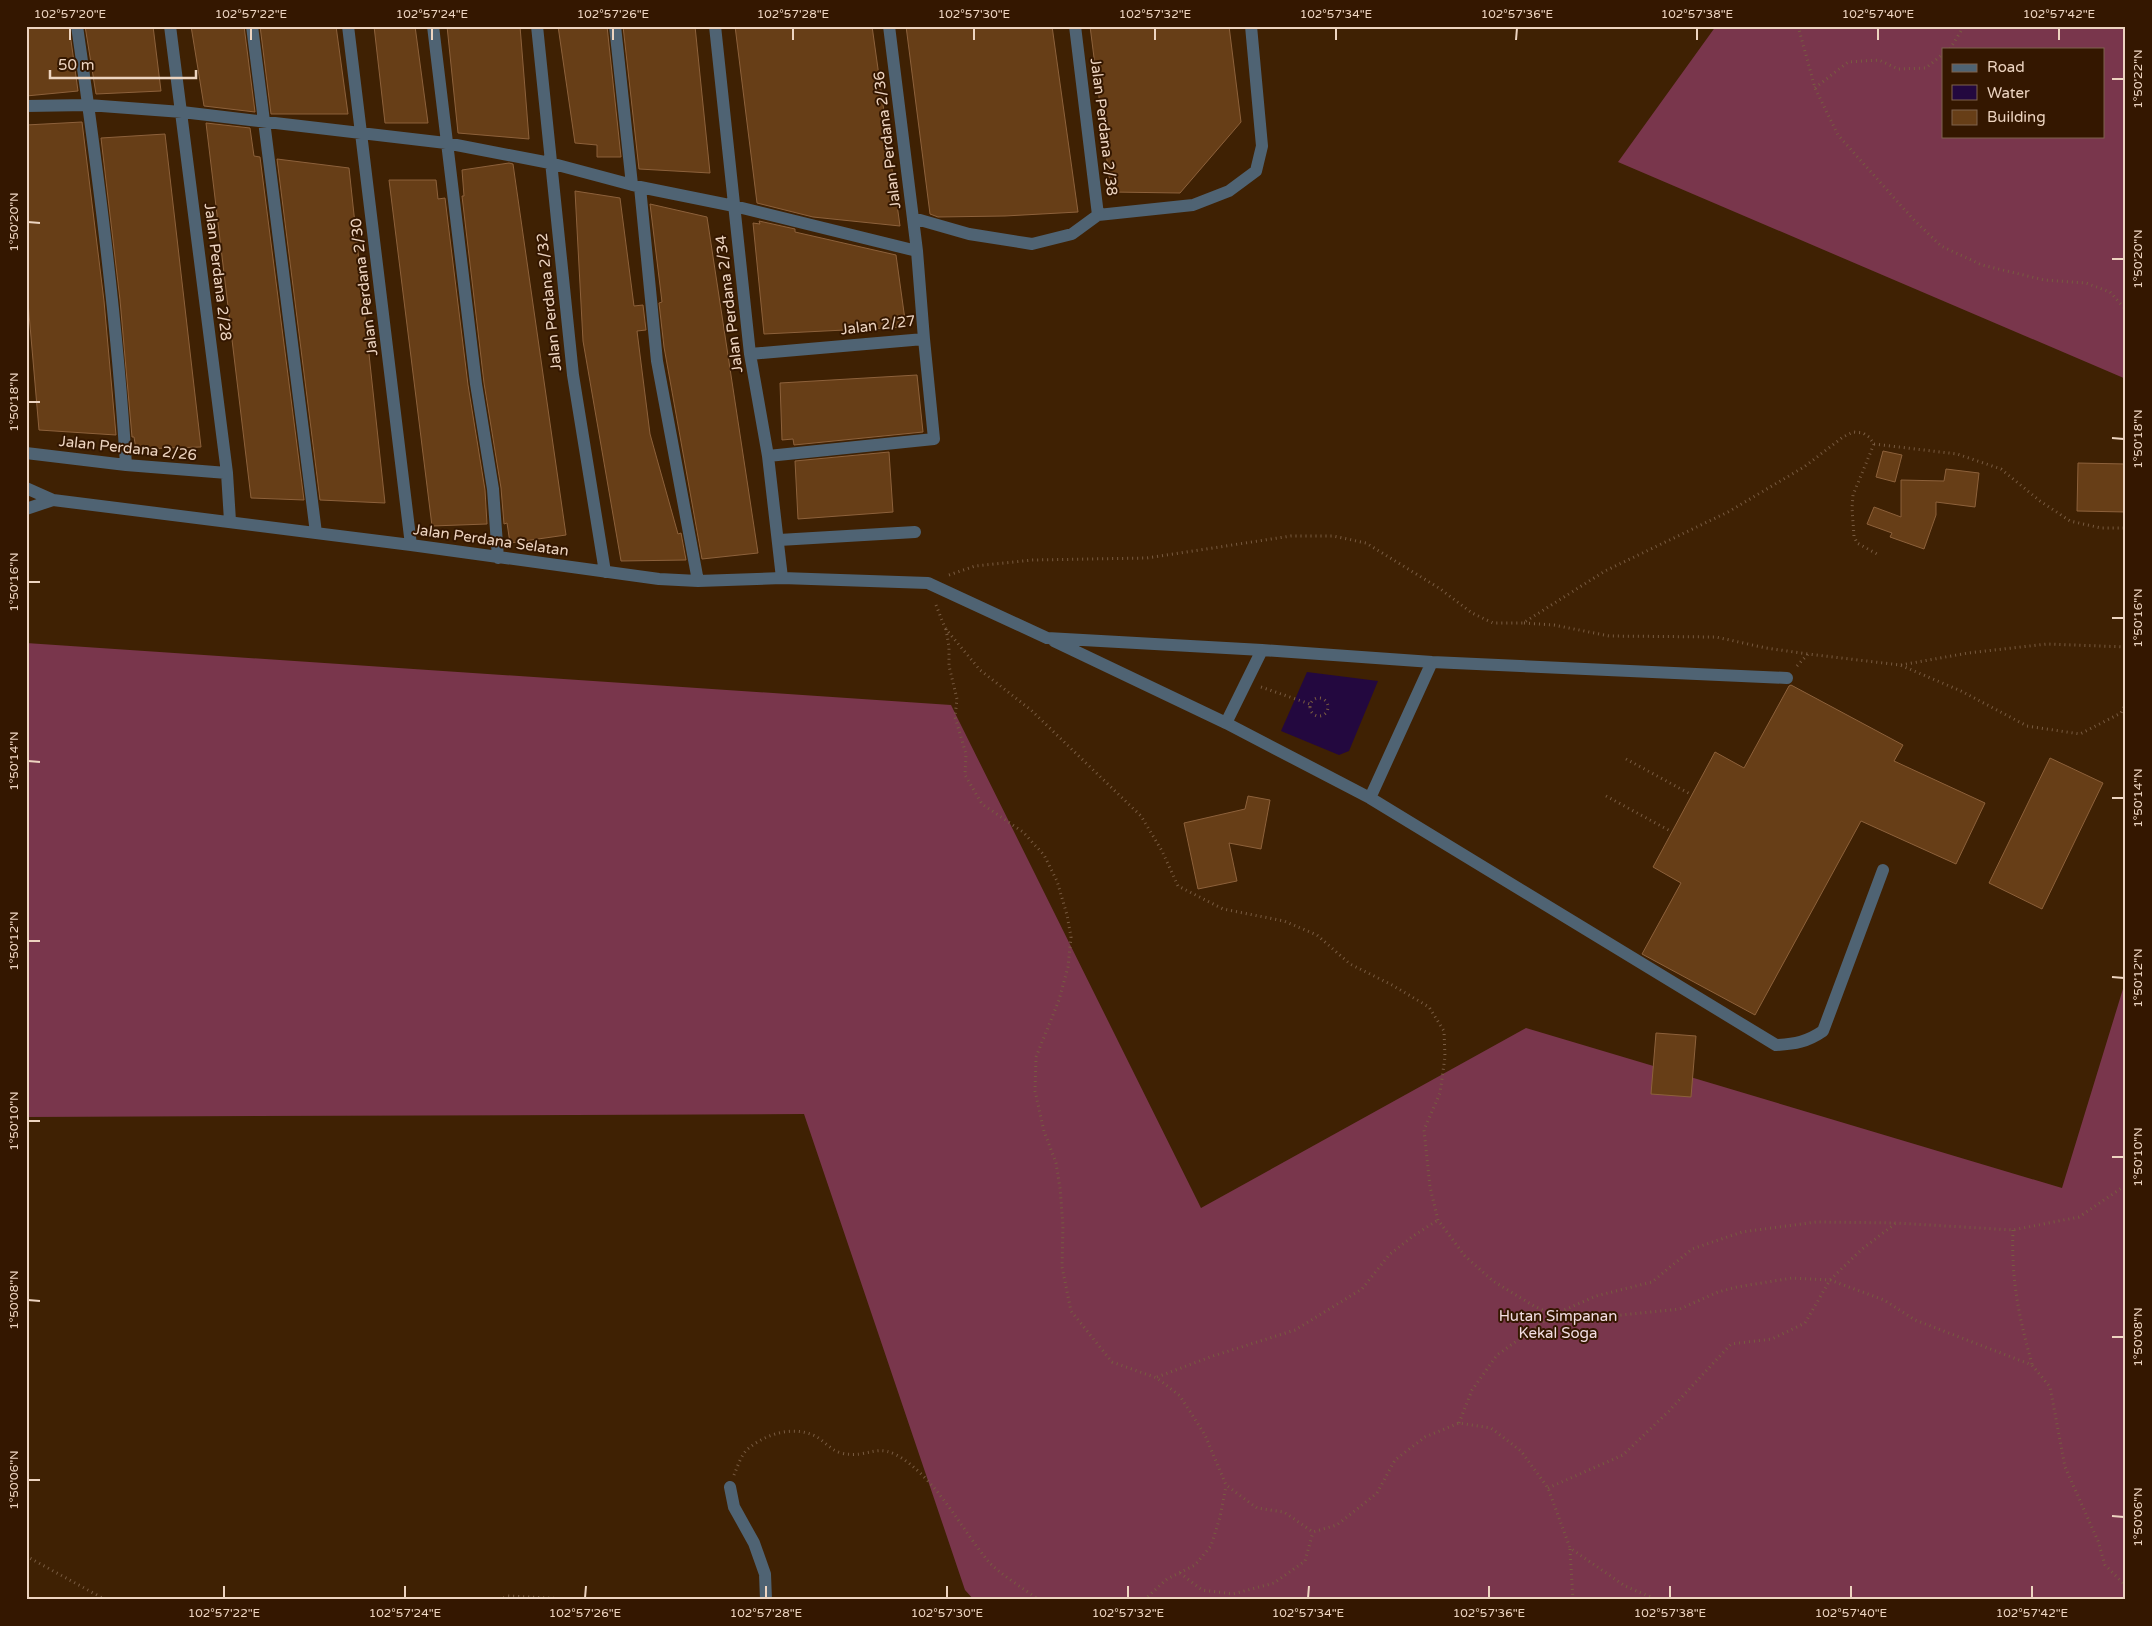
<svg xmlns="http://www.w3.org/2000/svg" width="2152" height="1626" font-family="'Varela Round',sans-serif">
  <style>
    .forest { fill: #79364c; fill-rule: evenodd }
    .water { fill: #23083f }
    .building { fill: #673e17; stroke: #8d613b }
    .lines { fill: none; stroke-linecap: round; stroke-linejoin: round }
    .path { stroke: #785b41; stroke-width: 3; stroke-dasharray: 1 4; stroke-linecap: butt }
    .minor { stroke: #4f6373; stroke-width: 12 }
    .ticks { fill: none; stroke: #edd4c0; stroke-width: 2 }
    .labels { text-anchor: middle; stroke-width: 4; stroke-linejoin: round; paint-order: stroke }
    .street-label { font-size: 15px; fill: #edd4c0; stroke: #341700 }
    .park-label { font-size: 15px; fill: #f3dde2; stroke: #341700 }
    .neatline { fill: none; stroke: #edd4c0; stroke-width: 2 }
    .ticks-label { font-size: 12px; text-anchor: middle; fill: #edd4c0 }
  </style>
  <rect width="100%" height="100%" fill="#3f2103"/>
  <path class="forest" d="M1716 26H2126V379L1618 162ZM1943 49H2103V136H1943Z
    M26 643 951 705 1201 1208 1526 1028 2062 1188 2126 979V1600H974L965 1590 804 1114 26 1117Z"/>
  <path class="water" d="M1307 672 1378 681 1349 751 1339 755 1281 731Z"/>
  <path class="building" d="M26 26H69L78 91 26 96Z
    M85 26H153L161 91 96 94Z
    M191 26H244L255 112 204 106Z
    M260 26H336L348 114H271Z
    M374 26H415L428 123H385Z
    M447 26H520L529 139 458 133Z
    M558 26H607L621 157H597V145L575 143Z
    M623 26H695L710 173 639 169Z
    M735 26H872L900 226 813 217 757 203Z
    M906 26H1052L1078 212 1005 216 938 217 930 214Z
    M1090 26H1229L1241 122 1180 193 1111 192Z
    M82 122 104 301 116 435 39 430 26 279V125Z
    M206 123 250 128 254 156 260 157 304 500 251 498Z
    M165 134 201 447 136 449 134 437H132L120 300 101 138Z
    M277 159 349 168 385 503 320 500Z
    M509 163 513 164 566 535 510 543 507 523 504 524 501 488 484 383 462 196H464L462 170Z
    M389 180H436L438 199 445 198 468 385 485 490 487 524 432 526Z
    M575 191 620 198 634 306 643 305 646 330 637 331 650 434 678 534 681 533 686 560 621 561 583 341Z
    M650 204 707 217 758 553 702 559 664 347 659 303 662 302Z
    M759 221 795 229V232L896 255 906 327 764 334 753 223 760 224Z
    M917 375 923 432 794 445 793 439 782 440 780 383Z
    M1883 451 1902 455 1895 482 1876 477Z
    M889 452 893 512 798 519 795 461Z
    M2078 463 2126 464V512L2077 511Z
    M1946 469 1979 473 1975 507 1936 502V515L1924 549 1890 537 1892 533 1867 524 1874 507 1901 517V480L1944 481Z
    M1791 685 1903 745 1894 761 1985 803 1956 864 1861 821 1755 1015 1642 954 1681 883 1653 867 1715 752 1744 768 1789 686Z
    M2050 758 2103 783 2042 909 1989 883Z
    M1248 796 1270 800 1261 849 1229 843 1237 881 1198 889 1184 823 1245 809Z
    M1656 1033 1696 1036 1691 1097 1651 1094Z"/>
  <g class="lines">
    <path class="path" d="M1798 26 1815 88 1838 135 1913 219 1941 246 1982 265 2044 280 2086 283 2110 292 2126 310
      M1950 49 1964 26
      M1815 88 1848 62 1879 60 1898 69 1926 68 1943 54
      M1874 444 1957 454 2001 469 2040 501 2070 521 2101 528H2126
      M949 575 975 566 1033 560 1147 558 1291 536H1333L1366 543 1439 588 1472 613 1493 623H1523L1605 571 1728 512 1804 467 1843 437 1853 432 1863 433 1869 437 1874 444 1853 495 1852 508 1854 536 1857 543 1877 554
      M936 605 945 628 980 670 1031 710 1141 816 1162 851 1178 886 1223 909 1284 921 1317 935 1350 964 1392 985 1429 1007 1444 1031 1445 1057 1440 1093 1424 1130 1430 1187 1438 1220 1465 1256 1493 1281 1534 1306 1553 1315H1621L1680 1309 1718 1292 1737 1287 1792 1278 1830 1280 1884 1300 1915 1320 2032 1365 2050 1387 2065 1467 2098 1541 2105 1565 2126 1586
      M1524 623 1554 625 1609 636 1716 637 1766 648 1808 654
      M946 629 949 647V666L957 699 955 717 966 754 965 775 982 804 1023 832 1044 855 1057 881 1067 915 1071 937 1068 967 1059 1000 1036 1057 1035 1091 1044 1131 1056 1163 1060 1188 1063 1226 1062 1267 1071 1311 1112 1362 1157 1378 1180 1396 1205 1435 1226 1485 1257 1508 1284 1512 1313 1532 1337 1525 1377 1493 1395 1460 1425 1437 1459 1423 1491 1428 1521 1451 1548 1488 1570 1548 1625 1586 1658 1600
      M1901 665 1968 653 2047 644 2126 647
      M1797 666 1808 654 1900 665 1961 691 2027 726 2080 734 2121 713 2126 703
      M1261 687 1310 704
      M1310 707a9 9 0 1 1 18 0a9 9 0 1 1-18 0Z
      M1626 759 1692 795
      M1606 796 1672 832
      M2013 1230C2011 1279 2019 1318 2032 1364
      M1157 1377 1213 1356 1295 1330 1362 1289 1389 1255 1413 1236 1438 1220
      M1459 1423 1472 1390 1497 1355 1553 1315 1596 1296 1652 1282 1692 1249 1742 1232 1816 1222 1896 1223 2013 1230 2079 1217 2126 1185
      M734 1475C738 1466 741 1454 749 1448 766 1434 792 1426 813 1435 823 1439 830 1450 841 1453 870 1460 876 1439 906 1461 941 1487 961 1528 988 1561 998 1573 1026 1590 1039 1600
      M1548 1488 1623 1455 1669 1411 1731 1344 1772 1339 1805 1323 1830 1280 1861 1250 1896 1223
      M1570 1549 1573 1600
      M26 1556 106 1600
      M1180 1573 1202 1590 1233 1594 1274 1583 1305 1561 1313 1532
      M499 1600 508 1596 591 1600
      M1144 1600 1167 1579 1195 1565 1211 1546 1220 1517 1226 1486"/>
    <path class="minor" d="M77 26C98 172 117 319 126 465
      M170 26 227 473 230 521
      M252 26 316 533
      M348 26 411 545
      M433 26 476 384 493 489 498 558
      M537 26 573 375 605 572
      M615 26 632 185
      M715 26 750 354 768 456 782 578
      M1075 26 1098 215
      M26 106 88 105 182 112 446 143 550 163 640 187 734 206 917 251
      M640 187 657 361 698 581
      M913 218 969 234 1032 244 1072 234 1098 215 1193 205 1229 191 1256 171 1262 146 1251 26
      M750 354 924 339 917 251 889 26
      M26 453 126 465 227 473
      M768 456 934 439 924 339
      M26 488 53 500 411 545 659 579 698 581 782 578 928 583 1047 638 1262 650 1432 662 1787 678
      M26 509 53 500
      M779 540 915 532
      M1054 641 1226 723 1370 798 1776 1045C1795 1044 1807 1042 1823 1031L1883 870
      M1226 723 1262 650
      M1370 798 1432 662
      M730 1487 734 1507 754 1543 765 1574 766 1600"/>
  </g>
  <path class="ticks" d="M70 40V28M251 40V28M432 40V28M613 40V28M793 40V28M974 40V28M1155 40V28M1336 40V28M1516 40 1517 28M1697 40V28M1878 40V28M2059 40V28M2112 79H2124M28 222 40 223M2112 259H2124M28 402H40M2112 438 2124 439M28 582H40M2112 618H2124M28 761 40 762M2112 798H2124M28 941H40M2112 977 2124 978M28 1121H40M2112 1157H2124M28 1300 40 1301M2112 1337H2124M28 1480H40M2112 1516 2124 1517M224 1598V1586M405 1598V1586M585 1598 586 1586M766 1598V1586M947 1598V1586M1128 1598V1586M1308 1598 1309 1586M1489 1598V1586M1670 1598V1586M1851 1598V1586M2032 1598V1586"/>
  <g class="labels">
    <g class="street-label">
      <text transform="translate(1104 127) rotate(83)" y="5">Jalan Perdana 2/38</text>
      <text transform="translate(887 140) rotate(-97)" y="5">Jalan Perdana 2/36</text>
      <text transform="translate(218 272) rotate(83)" y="5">Jalan Perdana 2/28</text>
      <text transform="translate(364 287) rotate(-97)" y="5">Jalan Perdana 2/30</text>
      <text transform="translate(549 302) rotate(-96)" y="5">Jalan Perdana 2/32</text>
      <text transform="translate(729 304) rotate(-97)" y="5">Jalan Perdana 2/34</text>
      <text transform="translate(878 325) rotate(-7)" y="5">Jalan 2/27</text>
      <text transform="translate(128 448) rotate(6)" y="5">Jalan Perdana 2/26</text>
      <text transform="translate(491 540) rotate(8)" y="5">Jalan Perdana Selatan</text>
    </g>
    <g class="park-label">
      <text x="1558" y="1321">Hutan Simpanan<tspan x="1558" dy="17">Kekal Soga</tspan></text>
    </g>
  </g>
  <rect width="2152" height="1626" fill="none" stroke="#341700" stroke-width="55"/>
  <rect x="1942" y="48" width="162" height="90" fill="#341700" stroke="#7e634d"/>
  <rect x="1952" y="64" width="25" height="8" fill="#4f6373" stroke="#7e634d"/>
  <text x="1987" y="72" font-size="15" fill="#edd4c0">Road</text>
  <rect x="1952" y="85" width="25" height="15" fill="#23083f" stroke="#7e634d"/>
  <text x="1987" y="98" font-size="15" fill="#edd4c0">Water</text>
  <rect x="1952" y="110" width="25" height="15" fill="#673e17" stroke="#7e634d"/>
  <text x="1987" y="122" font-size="15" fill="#edd4c0">Building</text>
  <path d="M50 70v8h146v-8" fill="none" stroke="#edd4c0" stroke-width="2.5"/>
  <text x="58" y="70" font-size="15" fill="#edd4c0" stroke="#341700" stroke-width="4" paint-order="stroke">50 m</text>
  <rect x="28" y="28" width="2096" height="1570" class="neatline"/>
  <g class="ticks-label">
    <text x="70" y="18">102°57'20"E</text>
    <text x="251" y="18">102°57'22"E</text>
    <text x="432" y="18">102°57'24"E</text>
    <text x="613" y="18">102°57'26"E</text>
    <text x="793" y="18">102°57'28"E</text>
    <text x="974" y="18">102°57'30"E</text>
    <text x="1155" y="18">102°57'32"E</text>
    <text x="1336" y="18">102°57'34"E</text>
    <text x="1517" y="18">102°57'36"E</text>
    <text x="1697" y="18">102°57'38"E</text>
    <text x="1878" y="18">102°57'40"E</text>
    <text x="2059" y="18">102°57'42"E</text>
    <text transform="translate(2138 79) rotate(-90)" y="4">1°50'22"N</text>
    <text transform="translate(14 222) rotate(-90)" y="4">1°50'20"N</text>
    <text transform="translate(2138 259) rotate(-90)" y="4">1°50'20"N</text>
    <text transform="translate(14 402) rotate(-90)" y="4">1°50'18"N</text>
    <text transform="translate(2138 439) rotate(-90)" y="4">1°50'18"N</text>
    <text transform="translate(14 582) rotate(-90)" y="4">1°50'16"N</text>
    <text transform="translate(2138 618) rotate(-90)" y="4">1°50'16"N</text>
    <text transform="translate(14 761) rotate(-90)" y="4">1°50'14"N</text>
    <text transform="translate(2138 798) rotate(-90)" y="4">1°50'14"N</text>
    <text transform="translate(14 941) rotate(-90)" y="4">1°50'12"N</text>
    <text transform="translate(2138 978) rotate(-90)" y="4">1°50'12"N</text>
    <text transform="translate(14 1121) rotate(-90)" y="4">1°50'10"N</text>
    <text transform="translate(2138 1157) rotate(-90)" y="4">1°50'10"N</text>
    <text transform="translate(14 1300) rotate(-90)" y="4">1°50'08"N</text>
    <text transform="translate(2138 1337) rotate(-90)" y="4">1°50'08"N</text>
    <text transform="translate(14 1480) rotate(-90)" y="4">1°50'06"N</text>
    <text transform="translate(2138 1517) rotate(-90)" y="4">1°50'06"N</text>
    <text x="224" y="1617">102°57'22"E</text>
    <text x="405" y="1617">102°57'24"E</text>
    <text x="585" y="1617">102°57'26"E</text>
    <text x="766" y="1617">102°57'28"E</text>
    <text x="947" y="1617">102°57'30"E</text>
    <text x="1128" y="1617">102°57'32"E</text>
    <text x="1308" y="1617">102°57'34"E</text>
    <text x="1489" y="1617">102°57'36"E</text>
    <text x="1670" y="1617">102°57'38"E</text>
    <text x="1851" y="1617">102°57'40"E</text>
    <text x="2032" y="1617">102°57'42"E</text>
  </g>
</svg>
